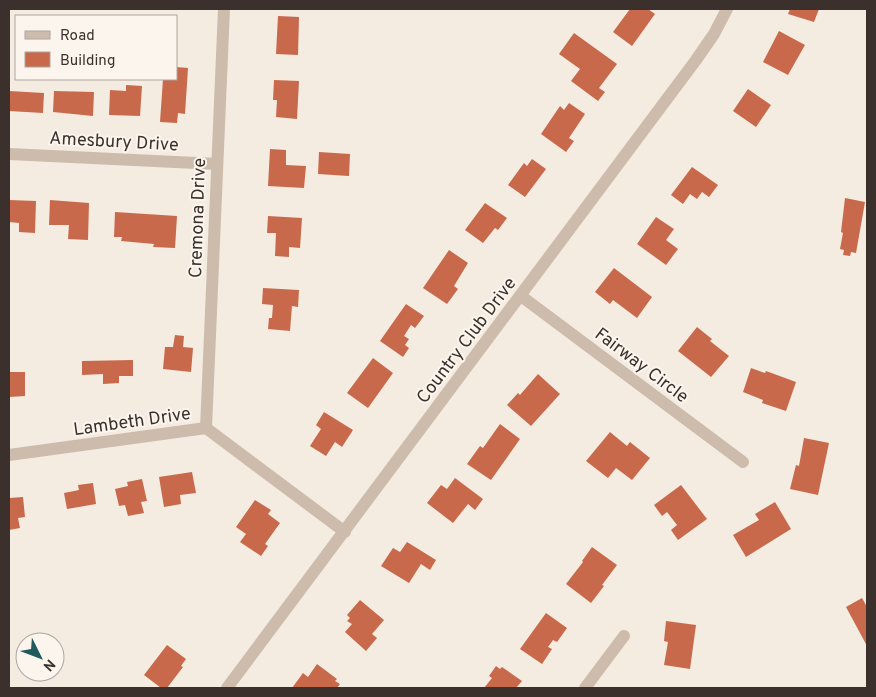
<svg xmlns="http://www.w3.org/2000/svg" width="876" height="697" font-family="Overpass,sans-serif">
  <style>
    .building { fill: #c8694b }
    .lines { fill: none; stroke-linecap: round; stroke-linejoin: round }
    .minor { stroke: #cdbbac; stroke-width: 12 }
    .labels { text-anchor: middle; stroke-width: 4; stroke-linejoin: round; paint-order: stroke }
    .street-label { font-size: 18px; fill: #3b302b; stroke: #fbf5ee }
  </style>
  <rect width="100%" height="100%" fill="#f4ebe1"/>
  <path class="building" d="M630 9H648L655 14 632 46 613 32Z
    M790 9H819L814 22 788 14Z
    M278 16 299 17 298 55 276 54Z
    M779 31 805 45 788 75 763 62Z
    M574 33 617 64 599 88 605 92 598 101 571 81 580 69 559 54Z
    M176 67 188 68 185 114 178 113 177 123 160 122 163 79H176Z
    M274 80 299 81 297 119 276 117 277 100H273Z
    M126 85 142 86 140 116 109 115 110 90 126 91Z
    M748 89 771 105 756 127 733 111Z
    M9 91 44 93 43 113 9 111Z
    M54 91 94 92 93 116 53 112Z
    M569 103 585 114 569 138 574 141 566 152 541 134 560 106 564 110Z
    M270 149 286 150V165L306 166 304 188 268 186Z
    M319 152 350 154 349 176 318 174Z
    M532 159 546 169 525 197 508 185 524 163 527 166Z
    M692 167 718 185 709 197 702 192 697 199 690 194 683 204 671 195Z
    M845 198 865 202 856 253 851 252 850 256 843 255 844 250 840 249 843 233 841 232Z
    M9 200 36 201 35 233 19 232V223L9 222Z
    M50 200 89 203 88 240 68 239 69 225H49Z
    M485 203 507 218 498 230 495 228 483 243 465 230Z
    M115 212 177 216 175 248 153 247 154 244 121 241 122 237H114Z
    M268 216 302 218 300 248 289 247V257L275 256 276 233H267Z
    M656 217 674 229 666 240 678 249 666 265 637 244Z
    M449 250 468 263 454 286 458 289 447 304 423 288Z
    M614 268 652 297 637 318 613 300 610 304 595 292Z
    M263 288 299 290 298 307 292 306 290 331 268 329 269 318H272L273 305 262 304Z
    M406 304 424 316 415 328 411 325 404 336 409 339 405 345 409 348 403 357 380 341Z
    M697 327 712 339 710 341 729 356 711 377 678 351Z
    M175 335 184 336 183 347 193 348 191 372 163 369 165 347H173Z
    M373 358 393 373 368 408 347 393Z
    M133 360V376H119V383L103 384V374L82 375V361Z
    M751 368 765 373 766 371 796 382 786 411 762 403 763 400 743 392Z
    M9 372H25V396L9 397Z
    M538 374 560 394 531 426 507 405 518 393 520 395Z
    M324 412 353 430 342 447 335 442 326 456 310 446 321 429 316 425Z
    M500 424 520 439 491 480 467 464 480 446 483 448Z
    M610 432 627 446 630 442 650 458 632 480 616 468 608 478 586 461Z
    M804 438 829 443 818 495 790 489 796 465 799 466Z
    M192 472 196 493 180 495 181 504 164 507 159 477Z
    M455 478 483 499 475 510 468 504 453 523 427 503 441 485 447 489Z
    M142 479 147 501 141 502 144 513 128 516 125 505 119 506 115 489 128 486 127 482Z
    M93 483 96 504 67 509 64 493 79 490 78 485Z
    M681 485 707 519 678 540 671 530 677 525 667 512 662 516 654 505Z
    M23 497 25 517 18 518 20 528 9 530V498Z
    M255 500 271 510 268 514 280 523 265 544 268 546 261 556 240 542 246 534 236 527Z
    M775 502 791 529 746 557 733 535 759 520 755 514Z
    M407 542 436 560 430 570 421 564 409 583 381 566 393 548 400 552Z
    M592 547 617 565 602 585 604 586 591 603 566 584 583 562 582 561Z
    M862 598 867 607V646L846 607Z
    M360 600 384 620 372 634 377 638 366 651 345 632 352 624 347 621 350 618 347 615Z
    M546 613 567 628 557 642 553 640 548 647 552 649 542 664 520 649Z
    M666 621 696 625 690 669 664 665 668 642 664 641Z
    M167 645 186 659 181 666 183 667 167 688H161L144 675Z
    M317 664 337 679 335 681 340 684 337 688H292L303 673 308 677Z
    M496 666 500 669 502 667 522 681 516 688H484L492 678 489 676Z"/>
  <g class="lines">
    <path class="minor" d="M9 154 217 164
      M521 296 743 462
      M206 428 224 9
      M9 455 206 428 345 532
      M227 688 696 60 714 34 727 9
      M585 688 624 636"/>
  </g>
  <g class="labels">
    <g class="street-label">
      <text transform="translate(114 141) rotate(3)" y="6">Amesbury Drive</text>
      <text transform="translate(197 218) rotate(-88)" y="6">Cremona Drive</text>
      <text transform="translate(466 340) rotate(-53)" y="6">Country Club Drive</text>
      <text transform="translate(642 365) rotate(37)" y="6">Fairway Circle</text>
      <text transform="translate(132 421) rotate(-8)" y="6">Lambeth Drive</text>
    </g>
  </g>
  <rect width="876" height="697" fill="none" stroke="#3b302b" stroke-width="20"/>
  <rect x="15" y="15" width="162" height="65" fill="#fbf5ee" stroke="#aea6a0"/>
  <rect x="25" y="31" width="25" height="8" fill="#cdbbac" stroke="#aea6a0"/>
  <text x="60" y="40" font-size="15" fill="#3b302b">Road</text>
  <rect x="25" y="52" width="25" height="15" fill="#c8694b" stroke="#aea6a0"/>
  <text x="60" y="65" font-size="15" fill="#3b302b">Building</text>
  <g transform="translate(40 657) rotate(132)"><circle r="24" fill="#fbf5ee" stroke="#aea6a0"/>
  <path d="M0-4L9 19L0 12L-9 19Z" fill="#1f5a5e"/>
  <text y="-8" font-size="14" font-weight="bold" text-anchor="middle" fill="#3b302b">N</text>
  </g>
</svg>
